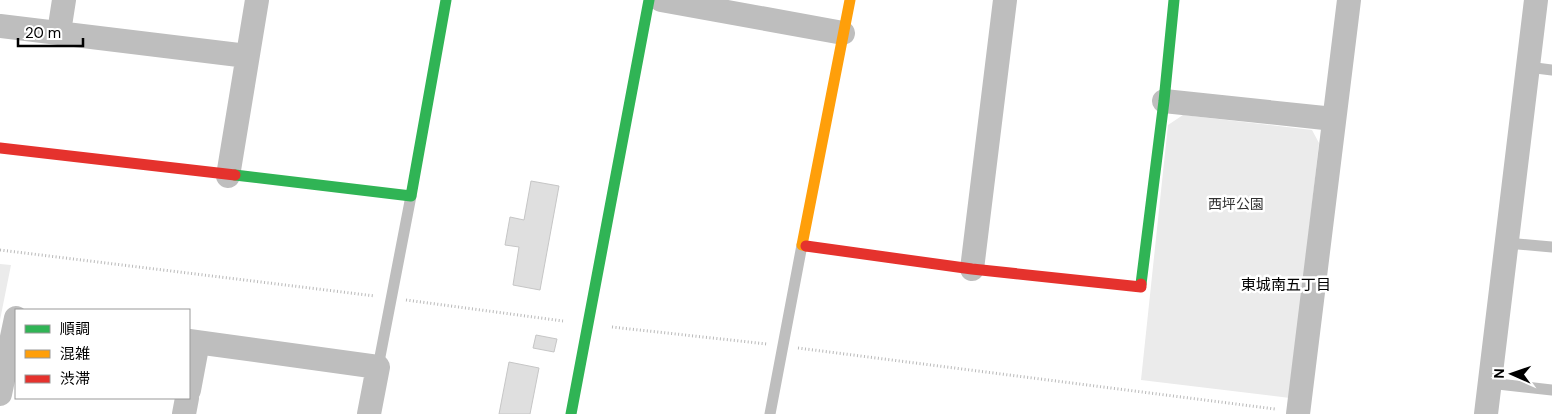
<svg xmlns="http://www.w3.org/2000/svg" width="1552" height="414" font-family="'DM Sans','Noto Sans JP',sans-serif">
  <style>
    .green { fill: #ebebeb }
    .building { fill: #dfdfdf; stroke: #c6c6c6 }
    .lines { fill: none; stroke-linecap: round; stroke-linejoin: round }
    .path { stroke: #b9b9b9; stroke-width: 3; stroke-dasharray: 1 2.5; stroke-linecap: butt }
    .lane { stroke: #bebebe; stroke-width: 11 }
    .street { stroke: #bebebe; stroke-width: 24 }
    .fast { stroke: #30b455; stroke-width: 11 }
    .slow { stroke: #ff9f0a; stroke-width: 11 }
    .jam { stroke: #e5322d; stroke-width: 11 }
    .labels { text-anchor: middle; stroke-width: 5; stroke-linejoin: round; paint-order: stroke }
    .park-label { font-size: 14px; fill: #323232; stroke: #fff }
    .neighbourhood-label { font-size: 15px; fill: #000; stroke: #fff }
  </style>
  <rect width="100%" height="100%" fill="#fff"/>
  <path class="green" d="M1183 115 1312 130 1319 143 1290 398 1141 380 1168 125Z
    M0 264 11 265 0 320Z"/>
  <path class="building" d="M531 181 559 186 540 290 513 285 519 247 505 245 510 217 524 220Z
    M536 335 557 339 554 352 533 348Z
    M509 362 539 368 530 414H499Z"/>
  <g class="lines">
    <path class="path" d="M0 250 375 296
      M406 300 563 321
      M612 327 767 344
      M798 348 1275 409"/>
    <path class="lane" d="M1528 67 1552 70
      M1507 243 1552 247
      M378 367 411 196
      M1489 383 1552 390
      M770 414 802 245"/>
    <path class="street" d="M661 0 843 33
      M0 26 247 56
      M59 32 64 0
      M1164 101 1334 119
      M228 176 257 0
      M972 269 1005 0
      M189 341 378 367 369 414
      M189 390 198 342
      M0 394 16 318
      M184 414 187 398
      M1298 414 1349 0
      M1486 414 1536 0"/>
    <path class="fast" d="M235 175 411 196 446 0
      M1141 284 1164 101 1174 0
      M571 414 649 0"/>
    <path class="slow" d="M806 246 802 245 850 0"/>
    <path class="jam" d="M0 148 235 175
      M806 246 972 269 1141 287V284"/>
  </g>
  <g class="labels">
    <g class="park-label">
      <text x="1236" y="209">西坪公園</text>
    </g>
    <g class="neighbourhood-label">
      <text x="1286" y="290">東城南五丁目</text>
    </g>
  </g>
  <rect x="15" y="309" width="175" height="90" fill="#ffffff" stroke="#999999"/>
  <rect x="25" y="325" width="25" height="8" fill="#30b455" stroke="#999999"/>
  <text x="60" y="334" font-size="15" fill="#000000">順調</text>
  <rect x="25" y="350" width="25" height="8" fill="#ff9f0a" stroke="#999999"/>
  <text x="60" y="359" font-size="15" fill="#000000">混雑</text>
  <rect x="25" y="375" width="25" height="8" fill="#e5322d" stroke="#999999"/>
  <text x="60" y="384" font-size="15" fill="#000000">渋滞</text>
  <g transform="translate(1512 374) rotate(272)" stroke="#ffffff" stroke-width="4" paint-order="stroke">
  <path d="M0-4L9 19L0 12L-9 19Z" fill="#000000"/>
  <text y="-8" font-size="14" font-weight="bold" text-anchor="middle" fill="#000000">N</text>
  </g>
  <path d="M18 38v8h65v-8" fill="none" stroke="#000000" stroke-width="2.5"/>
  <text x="25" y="38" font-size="15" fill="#000000" stroke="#ffffff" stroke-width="4" paint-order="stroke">20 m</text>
</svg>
